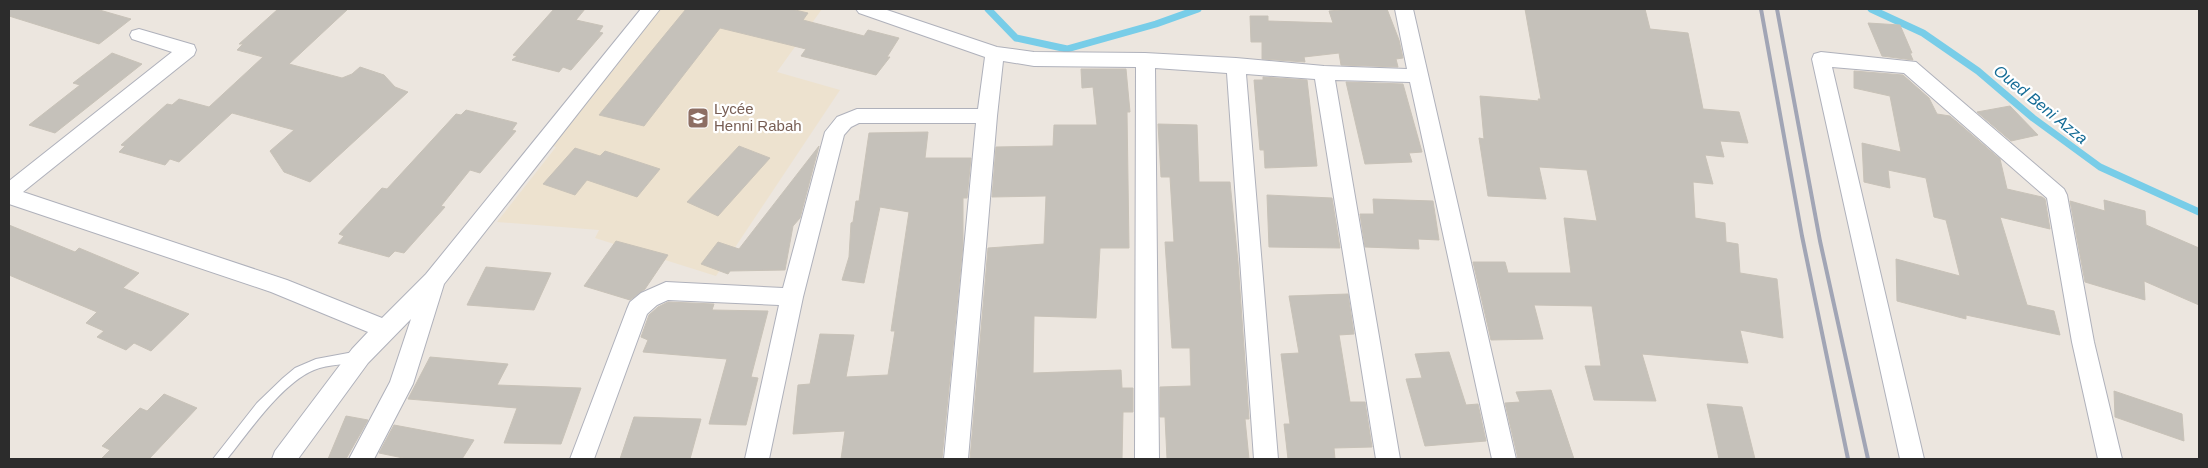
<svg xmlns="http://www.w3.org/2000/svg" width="2208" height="468" font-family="Helvetica,sans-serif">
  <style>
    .education { fill: #ede2cf }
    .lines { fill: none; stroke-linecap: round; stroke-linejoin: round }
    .stream { stroke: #78cde8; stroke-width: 7 }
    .building { fill: #c5c1ba; stroke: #c8c2b8 }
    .lane-casing { stroke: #afb1bb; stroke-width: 2 }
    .street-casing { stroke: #afb1bb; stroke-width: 2 }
    .lane { fill: #fff; fill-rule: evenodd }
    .street { fill: #fff; fill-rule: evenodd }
    .rail { stroke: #a1a5b5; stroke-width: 4 }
    .labels { text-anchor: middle; stroke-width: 4.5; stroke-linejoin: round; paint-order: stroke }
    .education-label { font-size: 15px; fill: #785e54; stroke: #fff; text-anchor: start }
    .water-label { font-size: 16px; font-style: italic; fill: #156c96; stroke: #fff }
  </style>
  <rect width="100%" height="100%" fill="#ece6df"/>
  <path class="education" d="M661 9H822L777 72 840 90 716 276 595 238 599 230 497 222 556 147 552 146Z"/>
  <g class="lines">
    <path class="stream" d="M988 9 1016 38 1067 49 1156 24 1198 9
      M1871 9 1923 33 1978 71 2033 118 2100 167 2199 212"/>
  </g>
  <path class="building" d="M9 9H96L131 19 99 44 9 16Z
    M278 9H348L289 64 342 78 352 74 360 67 384 75 395 87 408 92 310 182 284 172 270 151 294 130 232 113 179 162 170 159 165 165 119 152 125 146 121 145 167 104 172 105 179 99 209 107 263 57 237 50 243 44H239Z
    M554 9H585L576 20 603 26 599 32 603 33 571 70 563 67 559 72 512 60 517 56 513 55Z
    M686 9H791L808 13 803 20 864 36 868 30 899 38 887 57H890L876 75 801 56 806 49 720 28 644 126 599 115Z
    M1351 9H1387L1399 40 1403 58 1396 59 1398 67 1341 65 1339 53 1304 57 1305 62 1262 59V42H1251L1250 16H1268V21L1333 23 1329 11Z
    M1525 9H1645L1650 29 1688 33 1703 109 1739 112 1748 143 1720 141 1724 157 1705 155 1713 184 1693 182 1695 218 1725 223 1726 242 1738 244 1740 273 1777 279 1783 338 1740 330 1748 363 1642 354 1656 401 1594 400 1585 366H1601L1592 306 1534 305 1543 339 1491 340 1473 262H1505L1508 273H1571L1564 218 1597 221 1587 170 1539 167 1546 199 1488 196 1479 138 1484 139 1480 96 1539 101 1538 99H1541Z
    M1868 23 1900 25 1912 53H1910L1913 60 1882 56Z
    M112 53 142 64 55 133 29 125 80 85 73 83Z
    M1081 69H1126L1130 112H1127L1129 248H1100L1096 318 1034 316 1033 373 1121 370 1122 388H1133V412H1123L1122 459H970L988 248 1044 244 1046 196 992 197 996 147 1053 146 1054 125H1097L1093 87 1082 88Z
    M1854 71 1903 75 1929 98 1937 114 1950 116 2000 159 2007 189 2042 197 2045 199 2050 229 2000 217 2027 305 2054 311 2060 335 1966 315V319L1897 301 1896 259 1960 276 1946 220 1934 217 1926 178 1888 170 1890 188 1864 182 1862 143 1901 152 1890 96 1854 88Z
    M1263 77 1307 80 1317 166 1265 168 1264 150H1260L1254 80H1263Z
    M1346 82 1403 84 1422 152 1409 153 1412 162 1365 164Z
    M2010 106 2038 135 2011 141 1977 112Z
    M466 110 517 123 512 130 516 131 480 173 470 170 441 206 445 207 404 253 395 251 389 257 338 243 344 236 339 234 382 188 387 189 456 114 461 115Z
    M1158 124 1197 125 1199 182H1230L1238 262 1249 419H1245L1249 459H1167L1165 417H1160V387L1191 386 1190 348H1172L1165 242H1174L1170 177H1161Z
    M928 132 925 158H971L967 198H963V245L942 459H841L845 431 793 434 798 385 810 384 820 334 854 335 846 377 888 375 895 331H891L909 212 880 207 864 283 842 280 849 257 851 223 853 222 856 201H859L869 133Z
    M739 146 770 158 718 216 687 202Z
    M819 146 800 218 793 226 785 270 730 271 728 274 701 264 718 242 739 249Z
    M575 148 600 156 605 151 660 169 637 197 587 180 575 195 543 184Z
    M1267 195 1332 198 1340 248 1269 247Z
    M1373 199 1433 201 1439 240 1418 239 1419 249 1365 247 1360 214H1374Z
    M2104 200 2145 211 2146 225 2199 248V305L2144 281 2145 300 2085 282 2070 201 2105 211Z
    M9 225 75 252 79 248 139 273 123 288 189 314 151 351 134 343 126 350 97 337 104 331 86 323 97 312 9 275Z
    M616 241 668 255 645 289 630 300 584 286Z
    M486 267 551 273 534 310 467 305Z
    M1348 294 1354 334 1339 335 1350 402H1365L1372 447 1334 448 1335 459H1288L1284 424H1290L1281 354 1299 353 1289 296Z
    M668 302 714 304 712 310 768 311 751 377 758 378 746 425 709 424 727 359 643 352 648 340 641 337 649 315 658 307Z
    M1449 352 1466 405 1478 404 1486 441 1425 446 1406 379 1422 378 1415 354Z
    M430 357 508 364 497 385 581 388 561 444 504 443 517 408 408 399Z
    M1551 390 1574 459H1518L1505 403 1520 402 1516 392Z
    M2114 391 2182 414 2184 441 2115 417Z
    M164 394 197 408 149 459H101L110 450 102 446 140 408 147 411Z
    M1707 404 1742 407 1755 459H1719Z
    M346 416 368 420 346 459H328Z
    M634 417 701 419 690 459H620Z
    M394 425 474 440 462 459H408L379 453Z"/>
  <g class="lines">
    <g class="lane-casing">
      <path id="lane" d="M359 351 363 352 365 356 363 360C347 365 329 364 314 370 282 383 248 433 227 459H213L257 403 283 378 295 368 316 359Z"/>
    </g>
    <g class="street-casing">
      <path id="street" d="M641 9H660L444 284 413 384 374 459H349L390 382 411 319 368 363 298 459H272L275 451 352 349 368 332 271 292 9 204V181L172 52 132 39 130 35 132 31 139 29 146 31 194 45 196 50 194 55 23 192 287 280 382 318 426 274Z
        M856 9H884L997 47 1034 52 1145 53 1236 58 1324 66 1407 69 1395 9H1413L1516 459H1492L1410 82 1335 80 1400 459H1376L1315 79 1246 74 1278 459H1254L1227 73 1155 68 1159 459H1135L1136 67 1034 66 1003 61 997 116 968 459H944L976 123H859L851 127 844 135 803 297 769 459H745L779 305 668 300 657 305 647 314 594 459H570L627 309 630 302 641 293 666 282 783 288 825 132 837 117 857 109H978L985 57 859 13Z
        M1821 52 1916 62 2064 189 2067 195 2094 342 2122 459H2098L2072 342 2047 198 1904 73 1832 67 1924 459H1900L1812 59 1814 54Z"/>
    </g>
    <use href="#lane" class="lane"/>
    <use href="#street" class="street"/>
    <path class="rail" d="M1761 9 1802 236 1848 459
      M1777 9 1820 241 1868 459"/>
  </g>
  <defs>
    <g id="school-square" transform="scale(1.125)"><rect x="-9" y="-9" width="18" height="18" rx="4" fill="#8d6e63" stroke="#fff"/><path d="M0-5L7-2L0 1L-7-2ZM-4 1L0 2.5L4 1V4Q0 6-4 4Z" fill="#fff"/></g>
  </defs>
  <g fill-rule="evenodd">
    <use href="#school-square" x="698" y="118"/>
  </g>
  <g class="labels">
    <g class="education-label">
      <text x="714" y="114">Lycée<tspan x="714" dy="17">Henni Rabah</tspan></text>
    </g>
    <g class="water-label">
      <text transform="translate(2041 104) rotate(39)" y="6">Oued Beni Azza</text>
    </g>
  </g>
  <rect width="2208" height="468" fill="none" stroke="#2c2c2c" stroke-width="20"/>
</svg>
